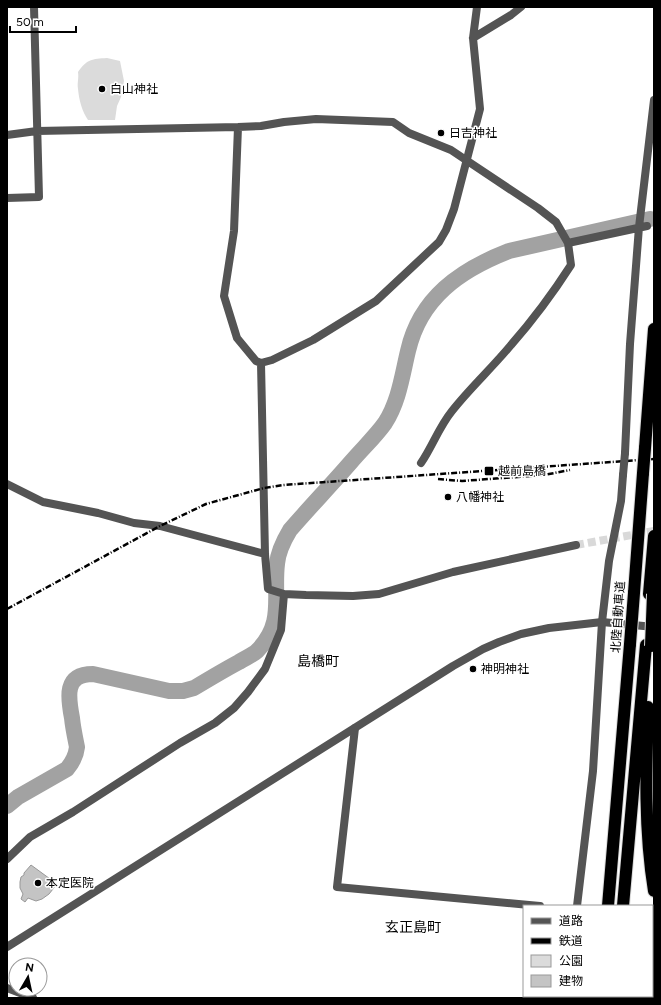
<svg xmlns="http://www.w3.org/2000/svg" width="661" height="1005" font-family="Figtree,'Noto Sans JP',sans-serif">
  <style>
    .green { fill: #dbdbdb }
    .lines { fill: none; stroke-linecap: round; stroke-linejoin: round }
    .river { stroke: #a2a2a2; stroke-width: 16 }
    .building { fill: #c4c4c4; stroke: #989898 }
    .minor-tunnel { stroke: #d9d9d9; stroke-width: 8; stroke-dasharray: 8 4; stroke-linecap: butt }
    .motorway-casing { stroke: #dbdbdb; stroke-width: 14 }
    .minor { stroke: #545454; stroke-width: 8 }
    .tertiary { stroke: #545454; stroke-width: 8 }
    .motorway { stroke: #000; stroke-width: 12 }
    .rail { stroke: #000; stroke-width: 2.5; stroke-dasharray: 6 2 1 2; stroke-linecap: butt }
    .motorway-bridge-casing { stroke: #dbdbdb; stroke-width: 14; stroke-linecap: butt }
    .minor-bridge { stroke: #545454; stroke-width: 8 }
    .motorway-bridge { stroke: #000; stroke-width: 12 }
    .poi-dot { fill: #000; stroke: #fff; stroke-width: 1.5 }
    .labels { text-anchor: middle; stroke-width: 3; stroke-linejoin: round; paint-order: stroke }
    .poi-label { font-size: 12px; fill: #000; stroke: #fff; text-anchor: start }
    .street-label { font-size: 12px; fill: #000; stroke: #fff }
    .quarter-label { font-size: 14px; fill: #000; stroke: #fff }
  </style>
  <rect width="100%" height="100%" fill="#fff"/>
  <path class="green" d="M107 58 120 61 124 81 121 97 117 106 115 120H88C82 111 79 100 78 89 77 82 79 79 78 72 87 59 92 59 107 58Z"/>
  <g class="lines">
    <path class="river" d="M7 806 18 797 67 769C73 762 76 756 77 747 75 737 73 728 72 718 68 697 64 674 93 674L169 691H183L194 688C209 679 224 670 239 662 245 658 253 655 257 651 285 623 273 597 277 564 278 551 284 540 290 530 310 507 331 485 351 462 362 449 375 437 385 423 399 401 402 376 408 351 420 298 460 270 509 251L650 219"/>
  </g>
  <path class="building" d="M31 865 57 884 49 894 42 899 36 901 28 898 25 902 21 899 23 894 20 888V882L21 877 24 875V873Z"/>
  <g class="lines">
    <path class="minor-tunnel" d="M576 545 654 531"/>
    <g class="motorway-casing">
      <path id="motorway" d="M645 448 654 329
        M634 593 643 473
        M649 594 654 536
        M648 707C646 768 644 830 654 891
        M608 906 630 644
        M623 906 646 645
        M590 998 591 996
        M599 998 600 996
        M614 998V996"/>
    </g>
    <path class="minor" d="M473 38 511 15 521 7
      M238 127 234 231 224 296 237 338 256 361 261 363 272 360 313 340 376 301 439 242 446 230 454 209 480 109 473 38 477 7
      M7 135 37 131 238 127 261 126 284 122 316 119 393 122 409 133 451 150 538 208 556 222 568 243 647 226
      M7 198 39 197 34 7
      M261 363 265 554 268 589 284 594 306 595 353 596 379 594 453 572 576 545
      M625 453 630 344 639 227 654 100
      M421 463C432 447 439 427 452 411 470 388 492 368 511 345 533 320 553 293 571 265L568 243
      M7 484 43 502 98 513 134 523 160 526 265 554
      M355 728 337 887 540 906
      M7 859 30 837 73 812 180 743 215 723 234 708 248 692 265 669 281 630 284 594
      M577 906 593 771 602 622 609 561 621 501 623 475
      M7 988 33 998
      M568 998V996"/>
    <path class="tertiary" d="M7 947 453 666 483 649 499 642 521 634 549 628 602 622 654 627"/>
    <use href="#motorway" class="motorway"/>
    <path class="rail" d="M438 479 462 481 544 475 570 470
      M7 609 160 526 206 504 264 488 283 485 654 459"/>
    <g class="motorway-bridge-casing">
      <path id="motorway-bridge" d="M643 473 645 448
        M630 644 634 593
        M651 646 653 594"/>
    </g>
    <path class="minor-bridge" d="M623 475 625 453"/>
    <use href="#motorway-bridge" class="motorway-bridge"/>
  </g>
  <g class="poi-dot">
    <circle cx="102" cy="89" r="4"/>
    <circle cx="441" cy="133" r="4"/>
    <rect x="484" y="466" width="10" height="10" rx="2"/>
    <circle cx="448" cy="497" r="4"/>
    <circle cx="473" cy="669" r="4"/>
    <circle cx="38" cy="883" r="4"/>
  </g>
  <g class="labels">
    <g class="poi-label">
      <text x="110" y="93">白山神社</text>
      <text x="449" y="137">日吉神社</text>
      <text x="498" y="475">越前島橋</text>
      <text x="456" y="501">八幡神社</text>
      <text x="481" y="673">神明神社</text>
      <text x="46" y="887">本定医院</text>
    </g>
    <g class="street-label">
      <text transform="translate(618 617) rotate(-86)" y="4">北陸自動車道</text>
    </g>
    <g class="quarter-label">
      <text x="318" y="666">島橋町</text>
      <text x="413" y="932">玄正島町</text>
    </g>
  </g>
  <rect width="661" height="1005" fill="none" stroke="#000000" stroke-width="16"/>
  <rect x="523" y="905" width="130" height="92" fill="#ffffff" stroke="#999999"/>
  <rect x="531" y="918" width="20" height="6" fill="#545454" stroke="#999999"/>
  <text x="559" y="925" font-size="12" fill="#000000">道路</text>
  <rect x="531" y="938" width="20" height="6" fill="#000000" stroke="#999999"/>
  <text x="559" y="945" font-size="12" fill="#000000">鉄道</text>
  <rect x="531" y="955" width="20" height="12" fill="#dbdbdb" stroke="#999999"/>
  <text x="559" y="965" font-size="12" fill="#000000">公園</text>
  <rect x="531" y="975" width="20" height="12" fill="#c4c4c4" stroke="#999999"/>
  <text x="559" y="985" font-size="12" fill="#000000">建物</text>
  <g transform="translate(28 977) rotate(9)"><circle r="19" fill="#ffffff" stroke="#999999"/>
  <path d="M0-3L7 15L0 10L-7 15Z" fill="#000000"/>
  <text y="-6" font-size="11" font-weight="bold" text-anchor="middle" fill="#000000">N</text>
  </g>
  <path d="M10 26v6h66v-6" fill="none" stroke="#000000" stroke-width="2"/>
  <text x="16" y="26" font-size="12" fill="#000000" stroke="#ffffff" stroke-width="3" paint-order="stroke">50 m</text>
</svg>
